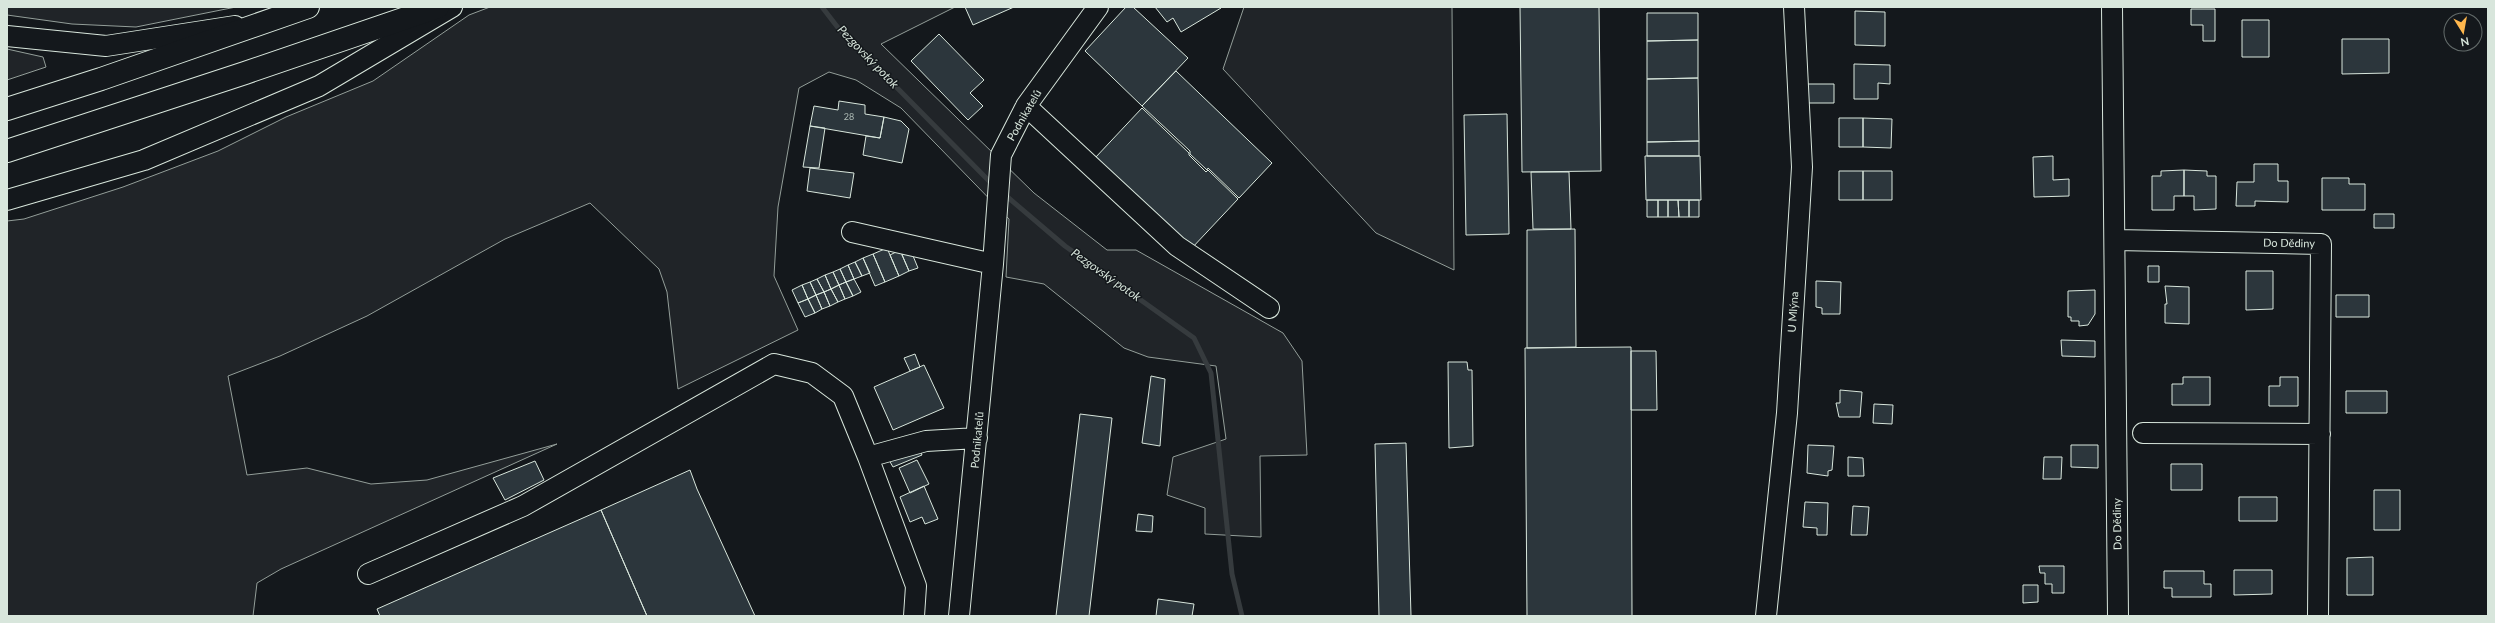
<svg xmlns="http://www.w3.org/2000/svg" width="2495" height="623" font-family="Lato,sans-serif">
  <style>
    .green { fill: #202428; stroke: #939e99 }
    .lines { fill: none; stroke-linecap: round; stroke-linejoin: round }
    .stream { stroke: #363b3e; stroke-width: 5 }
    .building { fill: #2c363c; stroke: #d8e6dc }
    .minor-casing { stroke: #d8e6dc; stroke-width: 22 }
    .highway-casing { stroke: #d8e6dc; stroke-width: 24 }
    .minor { stroke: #14181c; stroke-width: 20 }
    .highway { stroke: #14181c; stroke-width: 22 }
    .labels { text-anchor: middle; stroke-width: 3; stroke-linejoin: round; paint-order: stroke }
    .number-label { font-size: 9px; fill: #adbab4 }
    .street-label { font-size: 11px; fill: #d8e6dc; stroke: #14181c }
    .water-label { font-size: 12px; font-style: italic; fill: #d8e6dc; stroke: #14181c }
  </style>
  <rect width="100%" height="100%" fill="#14181c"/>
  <path class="green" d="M7 7H236L136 27 72 24 7 15Z
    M490 7H955L881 44 1034 193 1107 250H1136L1283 333 1302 361 1307 455 1260 456 1261 537 1205 534V508L1167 495 1173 457 1226 439 1216 366 1148 357 1124 348 1044 284 1006 277 1009 219 901 108 856 80 829 72 799 88 778 207 774 276 798 330 678 389 667 292 659 269 590 203 505 239 367 316 280 356 228 376 247 475 307 468 371 484 427 480 557 444 281 569 257 583 253 616H7V221L24 219 123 187 218 151 286 117 373 81 469 15Z
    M1244 7H1452L1454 270 1376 233 1223 69Z
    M7 49 43 57 46 67 7 80Z"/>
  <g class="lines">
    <path class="stream" d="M822 7 839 29 993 185
      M1004 194 1065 246 1194 338 1211 373 1232 574 1242 616"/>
  </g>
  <path class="building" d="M965 7H1014L973 25Z
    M1126 7H1133L1188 58 1142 106 1085 51Z
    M1155 7H1220L1221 8 1181 32 1173 18 1167 22Z
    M1520 7H1599L1601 171 1522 172Z
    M2191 9H2215V41H2203V25H2191Z
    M1855 11 1885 12V46L1855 45Z
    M1647 13H1698V40L1647 41Z
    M2242 20H2269V57H2242Z
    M939 34 984 80 970 93 983 106 968 120 911 61Z
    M2342 39H2389V73L2342 74Z
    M1698 40V78L1647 79V41Z
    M1854 64 1890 65V84L1878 83V99H1854Z
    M1176 71 1272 163 1239 198 1208 168 1207 170 1190 154V151L1142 106Z
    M1698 78 1699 141 1647 142V79Z
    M1807 84H1834V103H1807Z
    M839 101 865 105V114L884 117 880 138 810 126 814 106 838 110Z
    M1142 108 1189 153V155L1206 172 1208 170 1238 199 1191 249 1095 158Z
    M1507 114 1509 234 1466 235 1464 115Z
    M884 117 901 121 909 129 902 163 863 155 866 136 880 138Z
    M1839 118H1863V147H1839Z
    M1863 118 1892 119 1891 148 1863 147Z
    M810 126 825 128 819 168 803 167Z
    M1699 141V156H1647V142Z
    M1645 156H1700L1701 200H1646Z
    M2053 156V180L2069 179V196L2034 197 2033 157Z
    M2254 164H2278V181H2288V202L2255 201V206H2236L2237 182H2254Z
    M810 168 854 173 850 198 807 191Z
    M2184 170V196H2174V210H2152V176H2161V171Z
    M2184 170 2207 171V176H2216V209L2194 210V196H2184Z
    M1839 171H1863V200H1839Z
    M1863 171H1892V200H1863Z
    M1531 172H1569L1571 229H1533Z
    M2322 178H2349V184H2365V210H2322Z
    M1647 200H1658V217H1647Z
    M1658 200H1668V217H1658Z
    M1668 200H1678L1679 217H1668Z
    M1678 200H1689V217H1679Z
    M1689 200H1699V217H1689Z
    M2374 214H2394V228H2374Z
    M1575 229 1576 347 1527 348V230Z
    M887 248 899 276 885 282 873 254Z
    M900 250 909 271 899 276 890 255Z
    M911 251 918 268 909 271 902 255Z
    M873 254 885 282 875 286 863 258Z
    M863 258 870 273 862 276 855 262Z
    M855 262 862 276 854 279 848 265Z
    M848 265 854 279 846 282 840 269Z
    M2148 266H2159V282H2148Z
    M840 269 846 282 839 285 833 272Z
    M2246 271H2273V309L2246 310Z
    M833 272 839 285 831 289 825 275Z
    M825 275 831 289 824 292 817 279Z
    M817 279 824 292 816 295 810 282Z
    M854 279 861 292 853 296 846 282Z
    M1816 281 1841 282 1840 314H1822V308L1816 307Z
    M810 282 816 295 808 299 802 285Z
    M846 282 853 296 845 299 839 285Z
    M802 285 808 299 798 303 792 290Z
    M839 285 845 299 838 302 831 289Z
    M2165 286 2189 287V324L2165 323V304H2167Z
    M831 289 838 302 830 306 824 292Z
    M2095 290V314L2088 325 2079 326V321H2071V317H2068V291Z
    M824 292 830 306 822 309 816 295Z
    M816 295 822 309 815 313 808 299Z
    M2336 295H2369V317H2336Z
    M808 299 815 313 805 317 798 303Z
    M2061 340 2095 341V357L2062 356Z
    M1631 347 1632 616H1527L1525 348Z
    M1631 351H1656L1657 410H1631Z
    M915 354 920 367 910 371 904 358Z
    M1448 362H1467L1468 370H1472L1473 446 1449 448Z
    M924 365 944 408 893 430 874 387Z
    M1151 376 1165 379 1160 446 1142 443Z
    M2183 377H2210V405H2172V384H2183Z
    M2280 377H2298V406H2269V386H2280Z
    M1840 390 1862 392 1860 417H1839L1836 403H1840Z
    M2346 391H2387V413H2346Z
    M1874 404 1893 405 1892 424 1873 423Z
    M1080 414 1112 418 1089 616H1056Z
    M1406 443 1411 616H1379L1375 444Z
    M1808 445 1834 446 1832 470 1828 471V476L1807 473Z
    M2071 445H2098V468L2071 467Z
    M919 448 922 455 893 467 889 460Z
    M1848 457 1863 458 1864 476H1848Z
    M2044 457H2062L2061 479H2043Z
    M917 460 929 484 910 493 899 468Z
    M535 461 544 480 505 500 493 478Z
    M2171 464H2202V490H2171Z
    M690 470 697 489 755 616H647L601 510Z
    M924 486 938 519 925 524 922 517 910 522 900 497Z
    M2374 490H2400V530H2374Z
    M2239 497H2277V521H2239Z
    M1805 502 1828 503 1827 535H1817V528L1803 527Z
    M1853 506 1869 507 1867 535H1851Z
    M601 510 647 616H380L377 609Z
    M1138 514 1153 516 1152 532 1136 531Z
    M2373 557V595H2347V558Z
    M2039 566H2064V593H2052V584H2045V573H2040Z
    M2234 570H2272V594L2234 595Z
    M2164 571H2204V584H2211V597H2172V588H2164Z
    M2023 585H2038V602L2023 603Z
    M1158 599 1194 604 1192 616H1156Z"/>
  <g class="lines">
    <g class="minor-casing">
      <path id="minor" d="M2112 7 2118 616
        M7 36 106 46 235 26
        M1026 106 1177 246 1269 308
        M7 200 144 160 319 86 452 7
        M852 232 993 264 959 616
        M2115 240 2321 244 2318 616
        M993 264 1001 155 1026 106 1098 7
        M2143 433 2320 434
        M368 574 523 506 774 364 812 373 843 396 868 457
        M914 616 916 586 868 457 926 441 977 438
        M1766 616 1787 413 1802 167 1794 7"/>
    </g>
    <g class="highway-casing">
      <path id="highway" d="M7 109 101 79 308 7
        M7 151 245 73 438 7"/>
    </g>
    <use href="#minor" class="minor"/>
    <use href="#highway" class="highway"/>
  </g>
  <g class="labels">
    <g class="number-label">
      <text x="849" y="120">28</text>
    </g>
    <g class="street-label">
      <text transform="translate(1024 115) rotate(-60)" y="4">Podnikatelů</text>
      <text transform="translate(2289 243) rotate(1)" y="4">Do Dědiny</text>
      <text transform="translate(1793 312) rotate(-86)" y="4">U Mlýna</text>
      <text transform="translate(977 440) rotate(-85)" y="4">Podnikatelů</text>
      <text transform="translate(2117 524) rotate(-91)" y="4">Do Dědiny</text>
    </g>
    <g class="water-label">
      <text transform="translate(868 57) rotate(46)" y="4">Pezgovský potok</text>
      <text transform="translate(1106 275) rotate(35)" y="4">Pezgovský potok</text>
    </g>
  </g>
  <rect width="2495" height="623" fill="none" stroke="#d8e6dc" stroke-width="16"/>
  <g transform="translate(2463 32) rotate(169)"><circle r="19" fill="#14181c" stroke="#626a69"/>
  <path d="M0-3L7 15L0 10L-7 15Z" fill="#ffb74d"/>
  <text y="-6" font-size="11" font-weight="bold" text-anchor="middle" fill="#d8e6dc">N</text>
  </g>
</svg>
